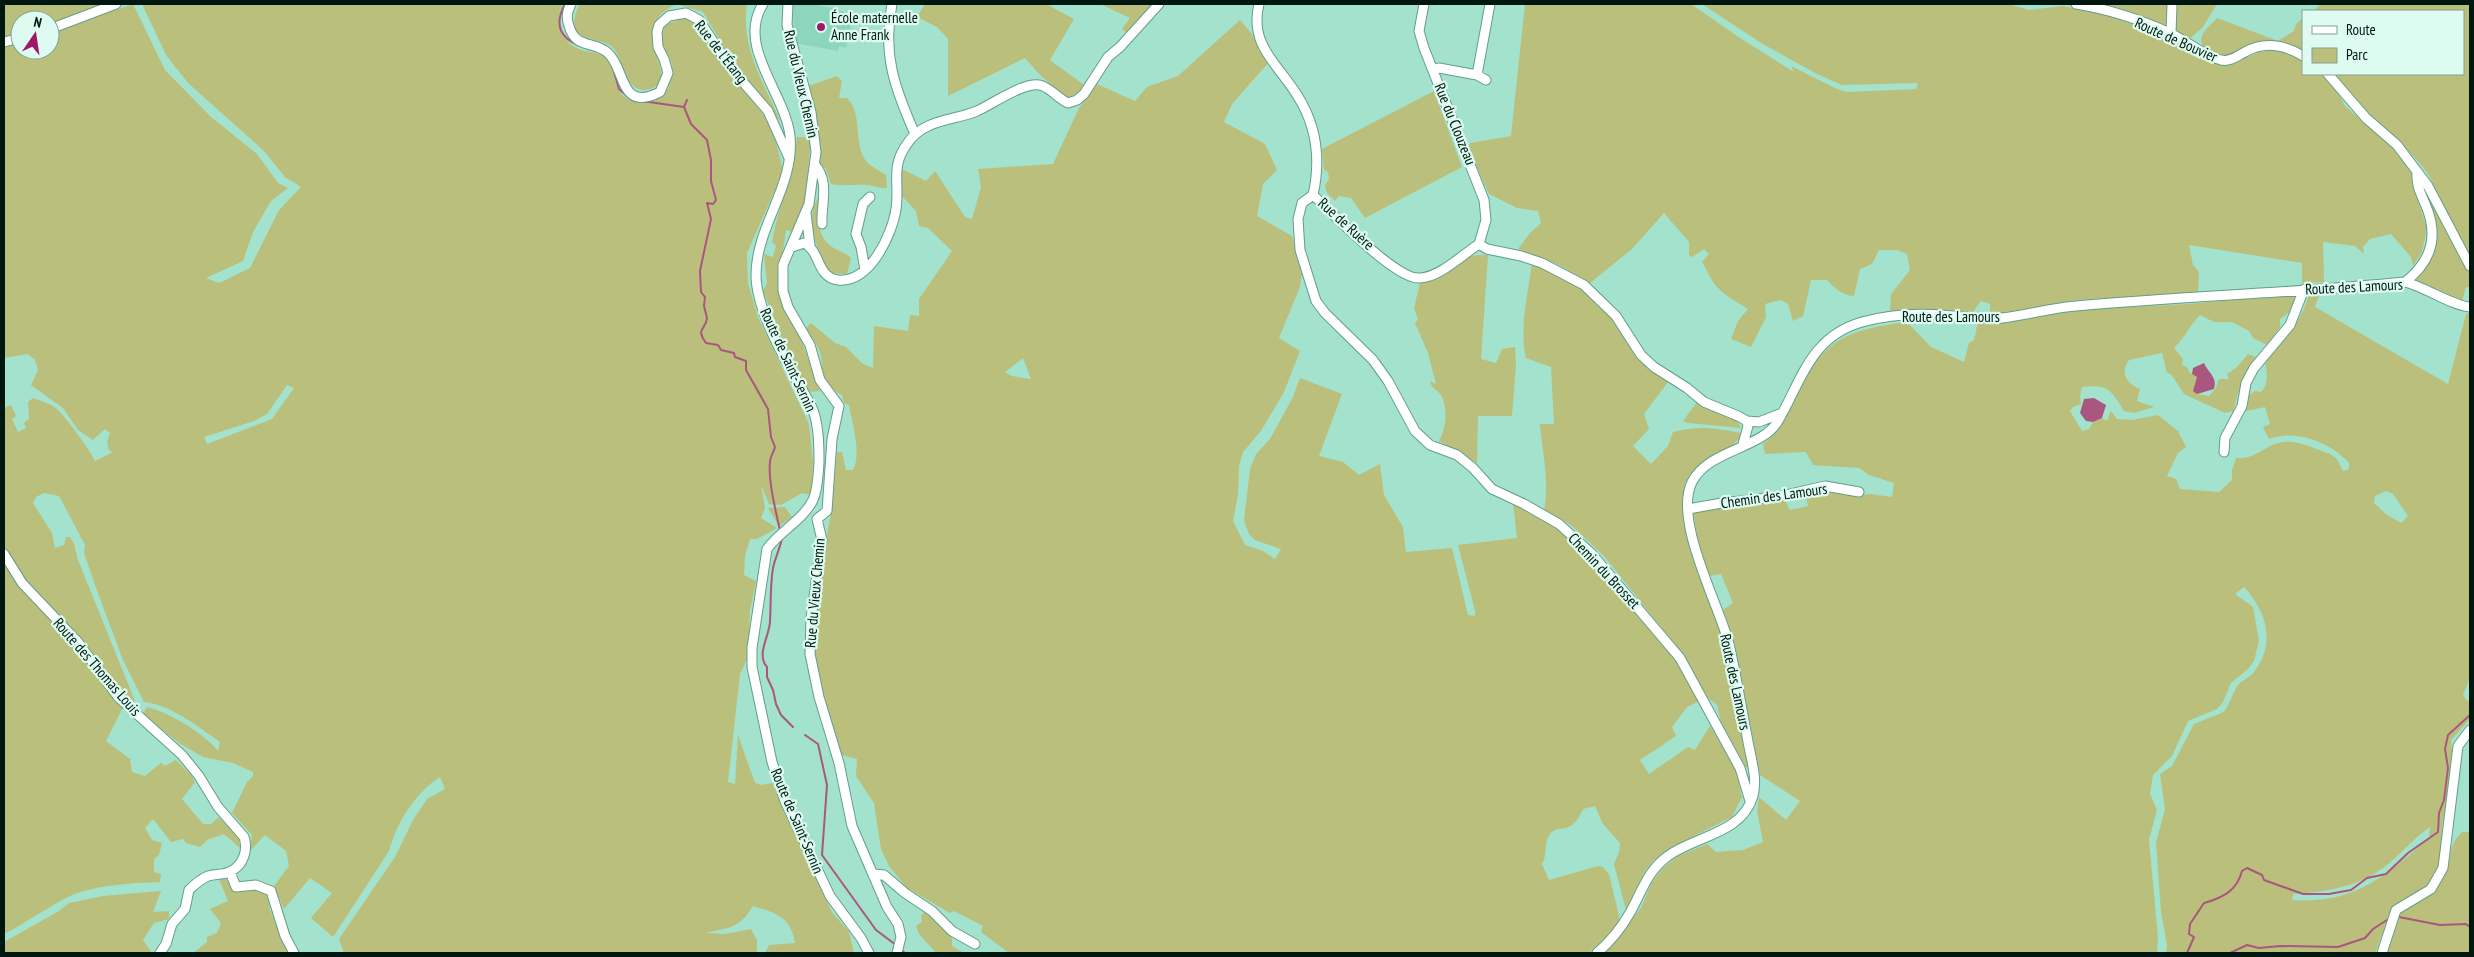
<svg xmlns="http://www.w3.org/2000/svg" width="2474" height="957" font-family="'PT Sans Narrow',sans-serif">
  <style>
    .built { fill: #8ed5bd }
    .green { fill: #bbbf7c; fill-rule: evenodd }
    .water { fill: #aa577f }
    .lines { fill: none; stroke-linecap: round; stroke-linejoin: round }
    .stream { stroke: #aa577f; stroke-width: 2 }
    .minor-casing { stroke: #629e8a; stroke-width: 11 }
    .minor { stroke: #fff; stroke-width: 9 }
    .poi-dot { fill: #9f1968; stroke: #ddfbf0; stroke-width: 2 }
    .labels { text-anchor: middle; stroke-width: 4.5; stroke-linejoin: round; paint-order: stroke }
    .poi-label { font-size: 15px; fill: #001710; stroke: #ddfbf0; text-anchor: start }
    .street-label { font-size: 15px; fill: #001710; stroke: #ddfbf0 }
  </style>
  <rect width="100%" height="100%" fill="#a3e2cc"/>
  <path class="built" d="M793 4H810L837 9 853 16 846 48 839 46 838 51 794 43Z"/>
  <path class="green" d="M4 4H108L50 24V20H20V33L4 38Z
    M133 4 165 70 211 117 257 154 278 183 288 188 271 201 253 232 243 261 206 278 219 283 250 268 279 210 301 187 285 177 264 151 188 83 166 55 142 4H563C554 22 561 43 581 50 589 53 600 51 606 58 614 66 613 76 617 86 624 107 651 104 665 93 669 89 669 84 671 79 677 59 664 56 662 40 662 35 664 29 664 25L687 17 698 24 772 127 781 162 783 172 747 253 748 283 758 317 809 424 813 463 811 495 802 493 781 505 769 504 761 485 765 508 761 518 777 528 757 539H750L745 556 744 575 756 581 750 611 748 657 740 674 728 782 735 784 738 735 755 783 762 785 772 783 832 912 849 932 854 953H765L769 945 795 943C791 917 776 913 753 906 739 929 730 927 706 933L725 934 751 929 757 940V953H344L339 939 395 857 413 820 427 799 445 789 440 777C415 793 397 822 389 851L333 937 311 918 332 893 310 878 284 909 274 886 289 866 286 851 265 835 250 851 252 835 232 813 247 782 253 776V772L233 763 203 757 179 743 143 714 147 707C169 712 205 734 218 751L220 742C198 727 172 705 144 702L123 660 100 599 84 553 85 545 59 496 44 493 36 497 33 503 52 533 55 548 64 545 66 537H70L74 544 78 560 135 701 131 703 85 644 20 574 4 547V408L11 405 16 416 12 419 18 432 26 428 24 423 29 419 28 402 33 398C41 401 52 404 58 410 65 416 92 453 95 461L113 452 109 450 107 442 110 433 105 429 93 440 78 430 63 408 31 385 38 370 35 360 28 354 4 358V47L20 43V50H50V33ZM287 385 294 388 272 419 207 444 204 437 254 421 267 414Z
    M580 4H747C740 46 764 84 781 122L734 64 703 12 677 4C620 29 686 79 650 89 626 96 624 63 615 50 606 38 591 43 580 35 570 29 575 12 580 4Z
    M925 4H1046L1074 19 1050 60 1084 85 1078 93 1067 98 1040 75 1025 58 948 96V39L937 27 917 17Z
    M1100 4H1155L1128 34 1122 29 1130 18Z
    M1525 4H1691L1740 38 1794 72 1791 66 1835 88 1847 92 1916 89 1918 83 1842 85 1819 75 1761 43 1702 4H2008L2029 10 2062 6 2104 14 2168 37 2224 66 2267 49 2278 50 2303 60V74H2321L2336 89 2345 106 2394 149 2413 172 2415 193 2427 228 2422 252 2413 266 2411 257 2391 234 2370 239 2363 247 2364 254 2355 246 2323 242 2324 282 2302 283V263L2189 245 2193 265 2199 272 2198 292 2080 300 1990 316V304L1981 301 1973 312 1929 310 1890 313 1891 294 1910 270 1907 254 1897 250H1879L1872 264 1860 269 1854 296C1841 295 1836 289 1827 280H1811L1803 316 1793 321 1788 304 1781 300 1765 304 1766 317 1751 347 1731 339 1738 321 1748 309C1737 302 1725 296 1716 286 1711 280 1707 270 1702 262L1709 254 1704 249 1692 257 1689 255V242L1664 213 1632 249 1590 283 1559 265 1518 249 1530 233 1541 223 1538 211 1517 208 1489 194 1468 148 1470 143 1511 136Z
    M2096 4H2169L2167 26Z
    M2175 4H2217L2203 27 2188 40 2173 32Z
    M2321 4H2470V255L2436 195C2435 168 2387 133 2368 114 2356 101 2345 87 2333 74H2463V11H2313Z
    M2217 18 2278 41 2294 31 2296 24 2303 18V51C2291 46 2279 40 2265 41 2253 43 2244 52 2233 55 2223 58 2196 51 2202 36 2204 30 2212 24 2217 18Z
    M1240 20 1251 33 1269 62 1232 104 1224 122 1265 144 1277 170 1263 184 1257 216 1292 236 1302 273 1300 287 1279 338 1300 351 1284 392 1261 431 1243 452 1239 466 1238 495 1233 521 1245 545 1263 551 1275 559 1281 549 1255 540 1249 534 1244 521 1250 469 1256 454 1270 439 1293 397 1300 378 1342 394 1319 456 1343 462 1359 475 1380 464 1384 495 1403 527 1406 552 1452 548 1468 615 1475 616V611L1458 545 1517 538 1513 503 1556 526 1596 563 1678 662 1700 701 1687 707 1672 727 1676 736 1640 760 1649 774 1688 747 1695 750 1710 726 1735 766 1742 797 1732 817 1670 848 1654 860 1645 871 1626 910 1614 864 1619 852 1620 843 1603 824 1595 806 1583 809C1580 816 1576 824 1568 827 1561 830 1556 827 1550 834 1543 844 1548 854 1542 864L1549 880 1598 866 1603 867 1609 874 1619 916 1618 925 1589 953H1009L981 932 983 926 954 911 950 913 907 888 889 866 881 849 874 803 856 776 857 759 842 755C830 721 816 685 815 649 812 604 823 557 831 513 834 493 835 472 837 452H842L846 470H853C862 453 852 424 849 405L844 403 842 395C821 384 824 377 821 356 819 346 811 337 806 328L811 323 835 343 846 347 863 364 873 368 874 326 908 331 910 315 919 316V299L952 251 928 228 919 226 916 211 902 196 900 168 926 181 935 171 965 217 972 219 981 187 978 169 1053 164 1079 108 1097 84 1135 101 1147 87 1178 76ZM1023 358 1031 379 1012 376 1005 372Z
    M837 76 842 81 839 98H847C863 113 853 143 866 161 871 167 880 171 886 175L887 188C879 189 875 185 867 185 854 184 844 187 831 184L826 169 819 163V134L808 86Z
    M1434 91 1462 167 1365 218 1351 198 1339 196 1335 201 1327 193 1325 185 1329 179 1328 172 1324 170 1322 149Z
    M797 137 811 138 805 203 793 232 786 230 779 279 820 391 809 392 790 358 763 291 767 283 764 254 773 257 776 246 772 242C778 206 794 173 797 137Z
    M2422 186 2470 274V287H2466L2462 301 2416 280C2432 261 2441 241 2434 215 2432 205 2425 196 2422 186Z
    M818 198C818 217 816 238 834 248 840 252 846 253 851 258L847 274 828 273C818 253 804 219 818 198Z
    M1477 255H1488L1481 359 1496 363 1502 349 1515 347 1516 365 1512 416H1478L1477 463 1439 441C1446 428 1448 411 1442 397 1439 390 1431 389 1430 381L1436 384 1428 353 1415 323 1418 319 1414 308 1420 283 1467 257Z
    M1532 263 1579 286 1610 316 1648 366 1668 382 1644 414 1649 429 1633 446 1651 464 1668 446 1673 432C1699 425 1715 428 1741 433L1739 439 1730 447 1700 465 1689 476 1684 486V501L1691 546 1723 639 1748 765 1747 769 1721 722 1717 705 1707 697 1683 655 1604 556 1571 525 1544 510C1550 481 1542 452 1540 424H1554L1551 367 1526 358C1519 327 1528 294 1532 263Z
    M2320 292 2315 307 2448 384 2466 314 2470 313V678L2463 695 2467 701 2470 700V719L2451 740 2453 760 2442 827 2440 864 2428 886 2392 908 2375 953H2166L2167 945 2161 912 2156 843 2165 809 2160 774 2172 766 2194 724 2224 712C2229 704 2232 696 2236 688 2240 680 2249 679 2254 672 2276 643 2267 612 2244 587L2235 594 2253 607 2259 641 2254 661 2248 669 2231 683 2223 702 2217 709 2188 721 2172 756 2153 775 2150 794 2157 810 2149 840 2158 937 2157 953H1603L1641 908 1652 882 1663 868 1678 856 1707 844 1716 852 1743 850 1763 842 1757 811 1759 797 1786 820 1800 801 1760 775 1734 641 1723 610 1733 603 1721 574 1709 576 1698 541 1693 511 1722 506 1774 502 1784 498 1790 510 1808 506 1806 495 1824 490 1854 496 1870 494 1892 497 1894 483 1869 475 1859 468 1813 465 1806 452 1765 454 1763 444C1784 427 1784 421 1795 397 1824 339 1845 330 1907 322L1931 347 1964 362 1969 343 1974 340 1978 322 2071 310 2187 304 2292 295 2296 301 2292 310 2280 319V327L2267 345 2253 338 2249 331 2232 322H2214L2200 315C2188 327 2185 338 2174 348L2183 359 2182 365 2188 368 2189 372 2197 377 2195 385 2197 394 2209 396 2216 388 2219 379H2229L2227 374 2236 368 2248 354 2256 357 2242 380 2233 411 2225 413 2184 394 2171 374 2167 373 2162 353 2129 360C2120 373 2126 383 2140 389L2137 401 2154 407 2134 413 2124 411C2111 389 2107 384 2082 387L2080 396 2081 404 2073 407 2070 411 2082 431 2089 429 2093 422 2102 418 2107 421 2111 411 2117 419 2132 420 2158 415 2178 431 2186 447 2178 453 2167 476 2176 479 2180 489 2219 492 2232 480V470L2236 458C2257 460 2266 443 2284 442 2298 440 2316 449 2330 454L2336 458 2343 471 2349 469V463C2330 442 2296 429 2269 439L2263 427 2270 424 2265 407 2246 411 2249 395 2255 391 2261 392C2269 384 2267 372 2265 362 2284 342 2302 321 2309 294ZM2386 491 2393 494 2408 516 2401 523 2387 515 2374 503 2375 496ZM2430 827 2429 838C2384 877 2355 904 2292 900L2293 894C2324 892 2354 888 2380 870 2398 858 2412 839 2430 827Z
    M1697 402 1736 420 1741 428 1688 423 1683 421Z
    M785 507 792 517 779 526 768 508Z
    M4 562 83 652 123 707 106 741 130 759 132 772 145 776 161 763 165 766 176 760 190 774 195 782 182 799 203 824H211L219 817 238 836 241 849 224 834 207 840 200 847 186 843 183 839 171 842 153 819 145 828 152 840 162 843 159 855 154 859V872L161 874 160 882C133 883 92 885 68 897 46 908 26 923 4 934Z
    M2462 832H2470V953H2387L2398 913C2418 902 2441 891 2448 867 2453 849 2448 847 2462 832Z
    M226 878 233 892 255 889 267 895 270 910 289 953H193L207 942V937L217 933 221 923 210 909 228 901 219 879Z
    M161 891 153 912 169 911V919L154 923 143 940 152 953H4V942L59 911 69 903 103 896Z
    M926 910 933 914 952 937V946L964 953H936L919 934 916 926 922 922 921 916Z"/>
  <path class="water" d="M2204 363C2208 373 2218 377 2214 389L2197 394 2193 391 2197 377 2192 374 2193 368Z
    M2094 398 2106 405 2102 418 2093 422 2086 421 2080 413 2084 399Z"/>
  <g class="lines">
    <path class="stream" d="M565 4C548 35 573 46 598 51
      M612 65 619 89 628 97
      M687 100 684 107 691 124 707 140 711 160V181L716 200 713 204 707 203 711 219 700 271 701 292 705 297 704 306 707 318C706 330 695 328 706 343L718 345 721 350 734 353 735 357 746 361V370L768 409 771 437 775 447C774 452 770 457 770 462 768 482 776 511 780 531
      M642 101 684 107
      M782 538C780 549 775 558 773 568 770 586 771 604 770 622 769 637 756 655 767 667V677L773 690 776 704 781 715 793 727
      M805 735 818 744 827 785 822 855 876 930 896 945
      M2399 917 2440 925 2466 924 2470 927
      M901 950 905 953
      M2187 953 2194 937 2189 934 2190 924 2204 903C2222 898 2237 891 2242 871L2247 868 2262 875 2264 880 2303 894H2329L2351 890 2367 878 2386 874 2408 853 2438 832 2439 813 2444 800 2448 768 2445 749 2448 735 2470 715
      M2230 953 2247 945 2259 948 2280 946 2338 947 2365 938 2373 929 2387 920"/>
    <g class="minor-casing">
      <path id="minor" d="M571 4C567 11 566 18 569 26 576 50 594 40 608 53 626 69 619 113 660 92L668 73 664 59 658 47 657 32 659 25 669 16 686 13 699 20 730 67 768 111 789 158
        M763 4C736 46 785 93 790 136 795 186 756 226 756 275 756 305 778 347 793 374 799 386 808 398 813 410 819 427 819 446 819 463 818 475 818 489 813 500 803 520 780 531 767 549L752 648V667L772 762 785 801 830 896 861 938 869 953
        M788 4 787 25 811 112 816 152 809 204 783 265V291L788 307 810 345 820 380 839 406 832 439 827 511 817 519 822 540 811 618 810 654 819 697 839 763 852 826 887 907 898 924 901 937 897 953
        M892 4C882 54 895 89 915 134
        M1259 4C1249 45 1277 63 1297 95 1317 126 1321 159 1313 195 1331 212 1397 281 1420 278 1440 277 1462 255 1479 244
        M1424 4 1419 31 1424 48 1484 200 1486 220 1479 244
        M2076 4C2108 9 2141 20 2170 33 2187 41 2202 55 2221 60 2230 62 2237 56 2245 52 2264 41 2285 45 2303 56
        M50 29 116 4
        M2171 34 2172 4
        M4 42 20 38
        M1434 70 1439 68 1477 75 1486 80
        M2328 74 2366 118 2397 145 2428 186 2470 266
        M1477 75 1490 4
        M815 165C830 182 821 204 822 224
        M1313 195 1302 203 1298 219 1300 250 1316 301 1325 313 1373 360 1388 381 1415 431 1430 445 1457 455 1473 468 1492 489 1524 504 1559 524 1591 553 1680 658 1740 768 1750 801
        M806 213 810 246
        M1479 244 1487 249 1521 256 1542 263 1584 285 1616 316 1641 355 1654 367 1687 388 1704 402 1738 416 1747 421 1748 426 1743 444
        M792 247 804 243C821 251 816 277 838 280 870 283 892 235 896 209 900 184 890 167 907 144 923 119 953 121 977 111 993 104 1027 79 1043 86 1052 90 1059 99 1068 103L1077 100 1084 94 1108 57 1120 47 1159 4
        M865 270 861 247 856 234 863 204 870 197
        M2405 282C2431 262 2439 237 2426 206 2421 194 2416 186 2417 172
        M1747 421 1759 422 1782 413
        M2224 452 2225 438 2242 406 2246 383 2254 368 2290 325 2304 289
        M1688 509 1722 503 1777 497 1825 486 1859 492
        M4 554 22 583 77 641 119 698 182 755 199 776 218 807 244 837C248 849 244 865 231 871 225 875 215 874 208 876 201 879 195 884 189 890L185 909 172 924 166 944 160 953
        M230 872 236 887 256 885 271 891 285 936 294 953
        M874 874 884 875 905 893 932 911 952 931 975 944
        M1597 953C1610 942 1622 927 1631 911 1642 891 1648 870 1668 856 1695 836 1742 834 1753 796 1758 777 1750 756 1747 736 1741 706 1736 674 1729 644 1719 605 1673 520 1692 482 1709 449 1762 449 1778 421 1802 380 1810 337 1862 322 1887 315 1916 313 1942 315 1962 317 1982 320 2002 318 2027 315 2051 308 2076 306 2185 296 2295 293 2405 282 2425 287 2453 306 2470 307
        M2382 953 2396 910 2431 889 2443 868 2458 746 2470 730"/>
    </g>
    <use href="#minor" class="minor"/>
  </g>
  <circle class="poi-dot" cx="821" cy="27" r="5"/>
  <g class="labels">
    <g class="poi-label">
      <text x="831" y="23">École maternelle<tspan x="831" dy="17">Anne Frank</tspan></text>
    </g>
    <g class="street-label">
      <text transform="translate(2176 40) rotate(24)" y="5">Route de Bouvier</text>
      <text transform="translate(721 52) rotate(52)" y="5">Rue de l'Étang</text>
      <text transform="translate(801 84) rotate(77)" y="5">Rue du Vieux Chemin</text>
      <text transform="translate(1455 124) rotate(68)" y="5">Rue du Clouzeau</text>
      <text transform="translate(1346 224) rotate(42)" y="5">Rue de Ruère</text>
      <text transform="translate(2354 287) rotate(-3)" y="5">Route des Lamours</text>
      <text x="1951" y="322">Route des Lamours</text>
      <text transform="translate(788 360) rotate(65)" y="5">Route de Saint-Sernin</text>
      <text transform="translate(1774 496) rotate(-8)" y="5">Chemin des Lamours</text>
      <text transform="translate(1604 571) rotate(47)" y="5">Chemin du Brosset</text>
      <text transform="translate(815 593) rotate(-85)" y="5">Rue du Vieux Chemin</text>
      <text transform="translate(97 667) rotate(49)" y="5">Route des Thomas Louis</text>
      <text transform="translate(1735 682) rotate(78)" y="5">Route des Lamours</text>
      <text transform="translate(797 821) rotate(67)" y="5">Route de Saint-Sernin</text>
    </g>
  </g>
  <rect width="2474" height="957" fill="none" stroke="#001710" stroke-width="10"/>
  <rect x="2302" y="10" width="162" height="65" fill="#ddfbf0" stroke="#85a096"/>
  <rect x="2312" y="26" width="25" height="8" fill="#ffffff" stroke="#85a096"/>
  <text x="2346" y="35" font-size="15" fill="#001710">Route</text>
  <rect x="2312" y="48" width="25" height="15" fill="#bbbf7c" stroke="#85a096"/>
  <text x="2346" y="60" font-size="15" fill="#001710">Parc</text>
  <g transform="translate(35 35) rotate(13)"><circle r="24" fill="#ddfbf0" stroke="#85a096"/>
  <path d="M0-4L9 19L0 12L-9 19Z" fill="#9f1968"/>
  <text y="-8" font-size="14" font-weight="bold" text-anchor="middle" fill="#001710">N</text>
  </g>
</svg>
